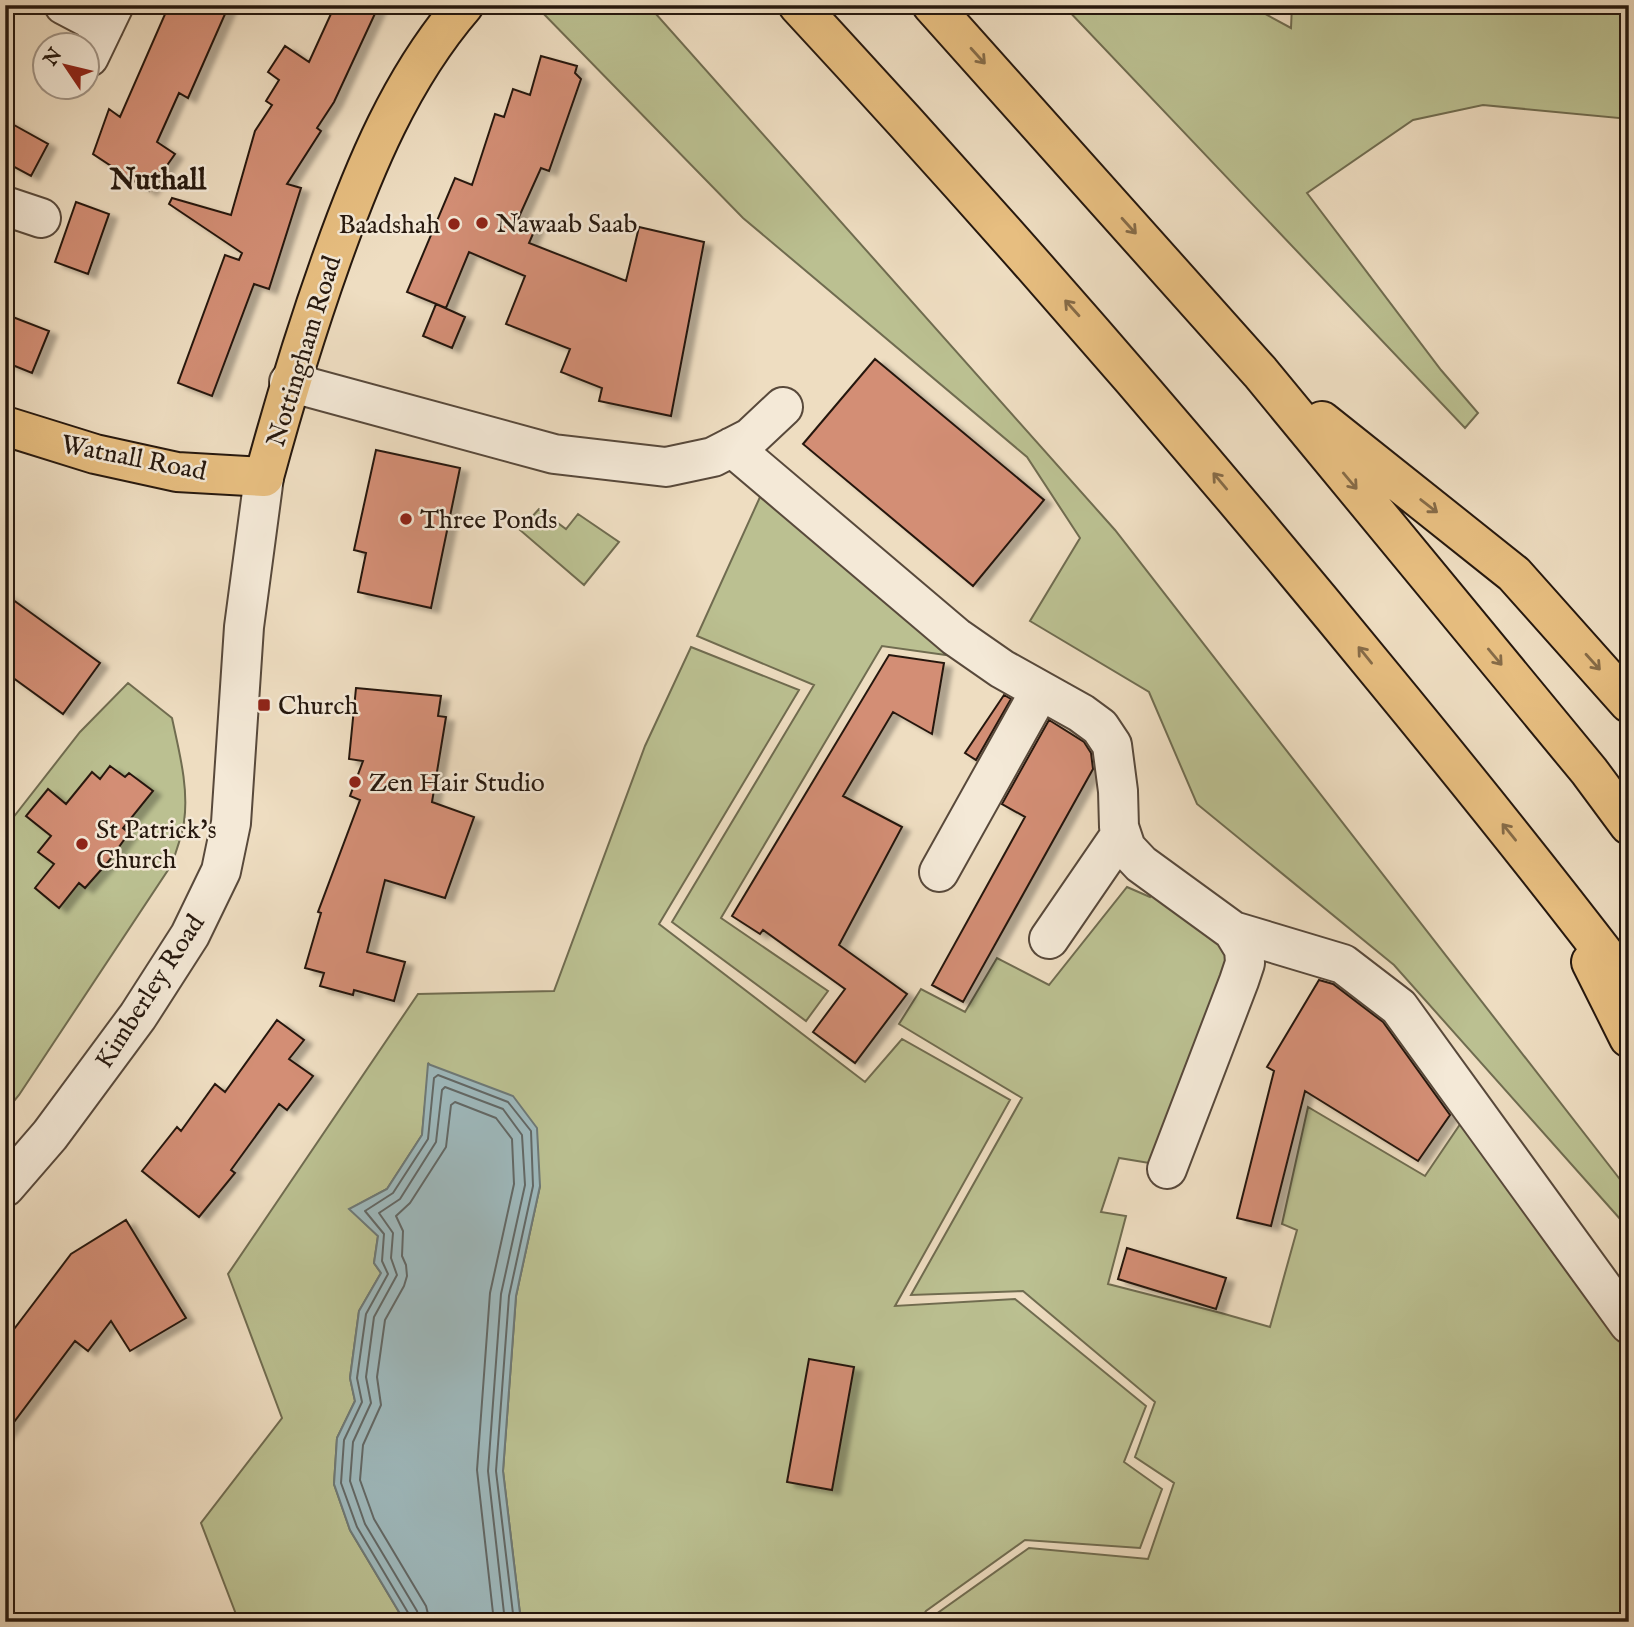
<svg xmlns="http://www.w3.org/2000/svg" width="1634" height="1627" font-family="'IM FELL English',serif">
  <style>
    .green { fill: #bbc091; stroke: #706c50; stroke-width: 2 }
    .water { fill: #9eb9bd; stroke: #6e7977; stroke-width: 2 }
    .lines { fill: none; stroke-linecap: round; stroke-linejoin: round }
    .shore { stroke: #626866; stroke-width: 2 }
    .building { fill: #d38e74; stroke: #26180e; stroke-width: 2; filter: url(#shadow) }
    .minor-casing { stroke: #58493b; stroke-width: 42 }
    .major-casing { stroke: #26180e; stroke-width: 42 }
    .highway-casing { stroke: #26180e; stroke-width: 42 }
    .minor { stroke: #f4e9d7; stroke-width: 38 }
    .major { stroke: #e7be80; stroke-width: 38 }
    .highway { stroke: #e7be80; stroke-width: 38 }
    .oneway { stroke: #866b47 }
    .poi-dot { fill: #8f2418; stroke: #f4e9d7; stroke-width: 2.5 }
    .labels { text-anchor: middle; stroke-width: 5; stroke-linejoin: round; paint-order: stroke }
    .poi-label { font-size: 26px; fill: #26180e; stroke: #f4e9d7; text-anchor: start }
    .street-label { font-size: 26px; fill: #26180e; stroke: #f4e9d7 }
    .quarter-label { font-size: 30px; font-weight: bold; fill: #26180e; stroke: #f4e9d7 }
  </style>
  <defs>
    <filter id="shadow"><feDropShadow dx="8" dy="4.5" stdDeviation="2" flood-color="#0004"/></filter>
  </defs>
  <rect width="100%" height="100%" fill="#eeddc1"/>
  <filter id="stains"><feTurbulence type="fractalNoise" baseFrequency=".00286" numOctaves="4"/><feColorMatrix values="0 0 0 0 .2 0 0 0 0 .09 0 0 0 0 .02 0 0 0 .5 -.17"/></filter>
  <radialGradient id="worn" r=".72"><stop offset=".6" stop-color="#630" stop-opacity="0"/><stop offset="1" stop-color="#630" stop-opacity=".3"/></radialGradient>
  <path class="green" d="M535 5H648L1115 530 1629 1191V1229L1394 965 1197 804 1149 692 1030 621 1080 538 1027 457 743 218Z
    M1063 5H1259L1258 10 1291 28 1292 5H1629V119L1483 105 1413 120 1307 193 1441 370 1478 413 1465 428Z
    M765 486 974 659 882 646 721 918 828 991 806 1021 672 922 814 685 697 636Z
    M539 509 566 529 578 514 619 542 584 585 520 530Z
    M691 647 799 690 659 924 865 1082 902 1039 1010 1100 895 1306 1015 1299 1146 1406 1124 1462 1162 1489 1140 1548 1025 1540 926 1611 919 1622H521L503 1471 516 1296 540 1186 429 1064 422 1135 387 1189 350 1209 378 1236 374 1263 381 1273 359 1311 350 1378 355 1401 337 1438 334 1484 350 1530 405 1622H239L201 1523 282 1418 228 1274 418 994 554 991 645 746Z
    M128 683 172 718C179 751 189 788 184 822 182 836 176 851 172 864L19 1095 5 1112V828L80 732Z
    M1127 887 1150 897 1158 889 1227 947 1233 965 1157 1156 1149 1163 1119 1158 1101 1212 1126 1216 1108 1284 1221 1313 1270 1327 1297 1230 1282 1224 1308 1107 1425 1176 1465 1117 1629 1343V1622H929L932 1617 1029 1548 1148 1559 1174 1483 1135 1457 1155 1402 1023 1291 911 1295 1022 1098 899 1024 921 989 965 1012 997 958 1049 985Z"/>
  <path class="water" d="M428 1064 513 1096 537 1128 540 1186 516 1296 503 1471 521 1622H405L350 1530 334 1484 337 1438 355 1401 350 1378 359 1311 381 1273 374 1263 378 1236 349 1209 387 1189 422 1135Z"/>
  <g class="lines">
    <path class="shore" d="M411 1622 410 1616 357 1527 341 1483 344 1440 362 1402 357 1378 366 1314 388 1274 382 1261 384 1234 365 1211 393 1193 428 1139 434 1078 438 1075 508 1102 531 1131 533 1186 509 1296 496 1471 514 1622
      M420 1622 417 1611 365 1524 350 1481 353 1442 371 1403 366 1377 374 1317 397 1275 391 1258 393 1233 379 1213 400 1199 436 1142 442 1090 445 1087 503 1109 522 1135 525 1185 501 1294 488 1471 505 1622
      M430 1622 426 1606 374 1519 360 1480 363 1445 381 1405 377 1377 385 1320 404 1286 407 1276 406 1265 402 1256 403 1231 396 1216 410 1203 446 1147 451 1105 455 1102 496 1118 512 1139 514 1184 490 1293 477 1470 494 1622"/>
  </g>
  <path class="building" d="M169 5H229L188 98 179 93 157 142 175 154 149 191 93 154 109 109 120 117Z
    M335 5H379L334 102 317 128 321 131 287 184 301 188 269 289 254 284 212 396 178 383 225 255 239 260 242 253 169 204 172 198 231 215 255 131 272 105 266 101 279 80 268 72 285 46 309 62Z
    M541 56 577 66 575 73 581 79 549 171 541 168 518 219 536 227 529 243 626 281 639 227 704 242 671 416 599 401 602 388 561 372 570 349 506 324 525 276 469 252 446 308 407 292 455 178 472 185 495 114 504 117 513 89 530 95Z
    M5 120 48 144 31 176 5 162Z
    M76 202 109 214 88 274 55 262Z
    M436 304 465 317 452 348 423 336Z
    M5 314 49 331 32 373 5 362Z
    M875 359 1044 500 973 586 803 444Z
    M376 450 460 468 431 608 358 592 366 553 354 550Z
    M5 594 100 663 63 714 5 672Z
    M889 655 944 663 932 734 893 712 843 796 902 827 839 945 907 994 855 1063 813 1032 845 989 763 930 760 934 732 916Z
    M356 688 441 696 438 716 446 717 432 802 474 817 445 898 385 880 367 952 405 962 394 1001 354 990 353 995 320 986 324 973 305 968 321 913 318 912 360 800 350 796 363 761 349 759Z
    M1004 695 1011 699 976 760 965 753Z
    M1049 720 1084 742 1091 753 1093 769 963 1002 932 985 1025 817 1002 804Z
    M110 766 125 777 129 773 153 791 123 828 129 833 108 862 85 888 79 883 59 908 35 888 54 864 38 852 51 836 26 816 48 789 66 804 92 772 100 779Z
    M1319 980 1333 984 1383 1022 1450 1115 1418 1161 1305 1091 1271 1226 1237 1218 1274 1071 1267 1067Z
    M277 1020 304 1040 289 1059 313 1076 287 1110 279 1104 231 1170 235 1173 199 1217 142 1171 177 1127 181 1131 215 1084 225 1092Z
    M126 1220 186 1318 130 1351 111 1321 88 1351 75 1341 5 1434V1341L71 1254Z
    M1127 1248 1226 1278 1216 1309 1118 1279Z
    M809 1359 854 1367 832 1490 787 1482Z"/>
  <g class="lines">
    <g class="minor-casing">
      <path id="minor" d="M64 5 104 26
        M89 57 114 5
        M5 206 41 218
        M289 382 554 454 666 467 713 457 750 438 783 407
        M732 447 956 637 1002 669 1081 713 1100 727 1112 745 1118 791 1119 827 1126 848 1141 864 1233 931 1244 949 1245 963 1239 981 1167 1169
        M939 872 1040 691
        M1233 931 1343 964 1399 1007 1629 1324
        M1049 939 1121 834
        M5 1187 50 1135 138 1016 190 935 221 871 231 823 244 627 264 477"/>
    </g>
    <g class="major-casing">
      <path id="major" d="M5 426 95 454 177 472 264 477C284 403 306 331 332 258 364 168 401 78 464 5"/>
    </g>
    <g class="highway-casing">
      <path id="highway" d="M798 5C1000 223 1195 447 1383 677 1467 779 1549 881 1629 986
        M932 5 1260 372 1589 771 1629 825
        M1322 421 1514 574 1629 703
        M1591 962 1629 1038"/>
    </g>
    <use href="#minor" class="minor"/>
    <use href="#major" class="major"/>
    <use href="#highway" class="highway"/>
  </g>
  <defs><path id="oneway-shaft" d="M-6 0H5M1.5-3L5.5 0L1.5 3" fill="none" stroke-width="1.6" stroke-linecap="round" stroke-linejoin="round" transform="scale(1.75)"/></defs>
  <g class="oneway">
    <use href="#oneway-shaft" transform="translate(978 56) rotate(48)"/>
    <use href="#oneway-shaft" transform="translate(1129 226) rotate(48)"/>
    <use href="#oneway-shaft" transform="translate(1072 308) rotate(-132)"/>
    <use href="#oneway-shaft" transform="translate(1220 481) rotate(-130)"/>
    <use href="#oneway-shaft" transform="translate(1350 481) rotate(50)"/>
    <use href="#oneway-shaft" transform="translate(1429 506) rotate(38)"/>
    <use href="#oneway-shaft" transform="translate(1365 655) rotate(-129)"/>
    <use href="#oneway-shaft" transform="translate(1495 657) rotate(50)"/>
    <use href="#oneway-shaft" transform="translate(1593 662) rotate(48)"/>
    <use href="#oneway-shaft" transform="translate(1509 832) rotate(-129)"/>
  </g>
  <g class="poi-dot">
    <circle cx="482" cy="223" r="7"/>
    <circle cx="454" cy="224" r="7"/>
    <circle cx="406" cy="519" r="7"/>
    <rect x="257" y="698" width="14" height="14" rx="3.5"/>
    <circle cx="355" cy="782" r="7"/>
    <circle cx="82" cy="844" r="7"/>
  </g>
  <g class="labels">
    <g class="poi-label">
      <text x="496" y="232">Nawaab Saab</text>
      <text x="440" y="233" text-anchor="end">Baadshah</text>
      <text x="420" y="528">Three Ponds</text>
      <text x="278" y="714">Church</text>
      <text x="369" y="791">Zen Hair Studio</text>
      <text x="96" y="838">St Patrick's<tspan x="96" dy="30">Church</tspan></text>
    </g>
    <g class="street-label">
      <text transform="translate(303 351) rotate(-73)" y="9">Nottingham Road</text>
      <text transform="translate(134 457) rotate(11)" y="9">Watnall Road</text>
      <text transform="translate(149 991) rotate(-57)" y="9">Kimberley Road</text>
    </g>
    <g class="quarter-label">
      <text x="158" y="189">Nuthall</text>
    </g>
  </g>
  <rect width="1634" height="1627" fill="none" stroke="#eeddc1" stroke-width="28"/>
  <rect x="7" y="7" width="1620" height="1613" fill="none" stroke="#26180e" stroke-width="3.5"/>
  <rect x="14" y="14" width="1606" height="1599" fill="none" stroke="#26180e" stroke-width="2"/>
  <g transform="translate(66 66) rotate(305)"><circle r="33" fill="#f4e9d7" stroke="#a29587" stroke-width="2"/>
  <path d="M0-5L12 26L0 18L-12 26Z" fill="#8f2418"/>
  <text y="-10" font-size="19" font-weight="bold" text-anchor="middle" fill="#26180e">N</text>
  </g>
  <rect width="100%" height="100%" filter="url(#stains)"/>
  <rect width="100%" height="100%" fill="url(#worn)"/>
</svg>
